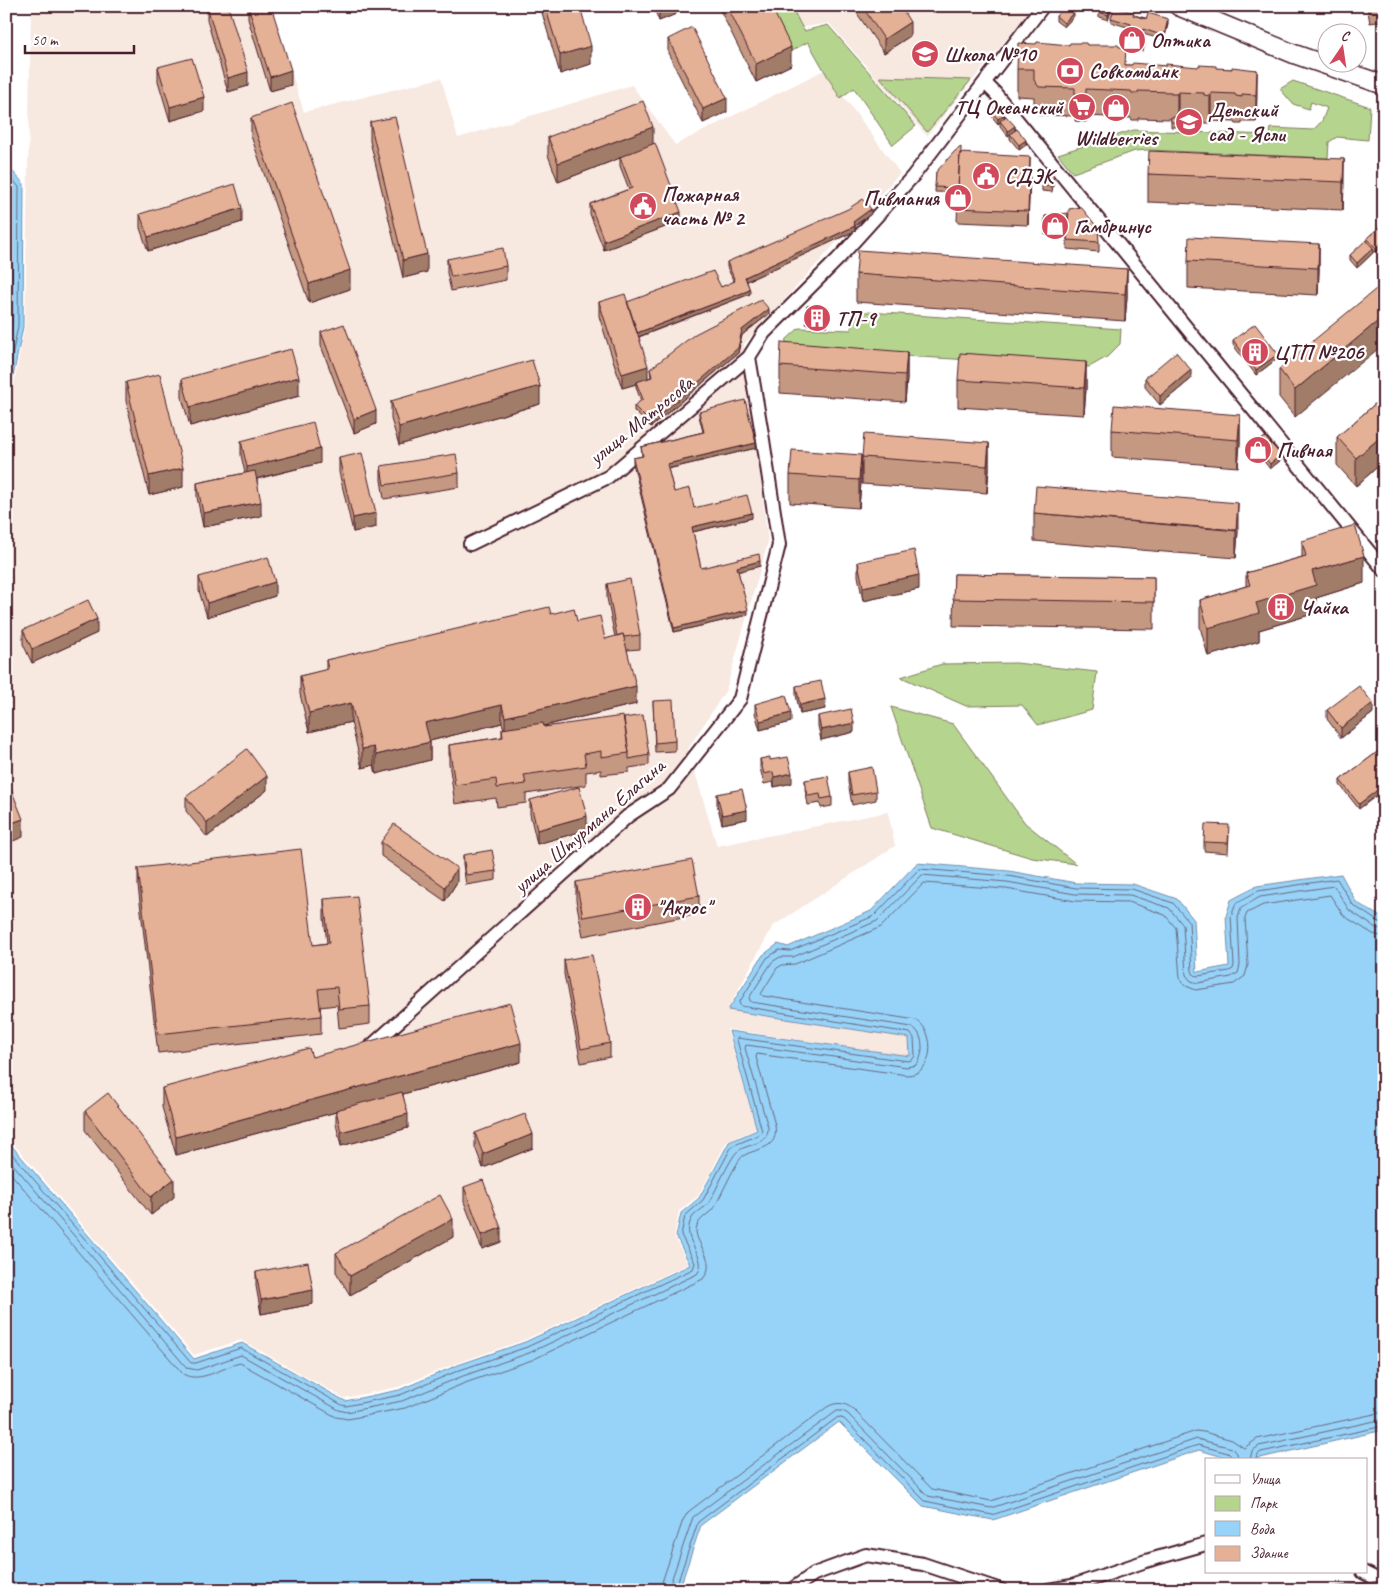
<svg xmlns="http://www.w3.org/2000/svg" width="1390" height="1596" font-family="Caveat,sans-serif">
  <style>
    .built { fill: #f7e8e0 }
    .green { fill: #b5d58f; stroke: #807a5d }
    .water { fill: #97d3f8; stroke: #788ba6 }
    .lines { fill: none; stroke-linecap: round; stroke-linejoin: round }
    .shore { stroke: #69677d; stroke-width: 1 }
    .street-casing { stroke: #4a1f2b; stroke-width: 16 }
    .secondary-casing { stroke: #4a1f2b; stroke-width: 21 }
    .street { stroke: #fff; stroke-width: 12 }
    .secondary { stroke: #fff; stroke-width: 18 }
    .wall { fill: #c49881; stroke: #4a1f2b }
    .shaded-wall { fill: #a07c69; stroke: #4a1f2b }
    .building { fill: #e4b196; stroke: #4a1f2b }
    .labels { text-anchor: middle; stroke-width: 4.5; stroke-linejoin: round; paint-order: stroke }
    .poi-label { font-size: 21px; font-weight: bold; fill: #4a1f2b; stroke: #fff; text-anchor: start }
    .street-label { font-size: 21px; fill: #4a1f2b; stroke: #fff }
  </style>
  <rect width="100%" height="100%" fill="#fff"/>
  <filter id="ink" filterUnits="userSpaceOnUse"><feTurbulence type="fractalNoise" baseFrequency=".02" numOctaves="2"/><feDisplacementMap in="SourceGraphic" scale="10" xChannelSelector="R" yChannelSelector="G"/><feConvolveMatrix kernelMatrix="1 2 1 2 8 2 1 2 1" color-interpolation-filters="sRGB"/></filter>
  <g filter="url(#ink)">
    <path class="built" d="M66 6H270L304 112 441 78 458 138 632 85 675 145 824 70 900 173 744 344 768 542 726 690 688 749 717 846 888 812 895 846 773 926 727 1010 909 1038V1056L727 1029 756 1129 727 1141 698 1196 679 1211 674 1236 688 1264 524 1340 457 1363 398 1387 344 1398 241 1340 194 1355 6 1135V425L25 326 31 14Z
      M776 6H1030L1028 13 927 136 829 23 789 30Z"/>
    <path class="green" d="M768 6H791L804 31 828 25 916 126 893 145 854 88 840 98 808 42 791 51Z
      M880 77 971 80 927 132Z
      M1293 81 1370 107 1368 140 1337 137 1329 142 1328 158 1147 150 1135 151 1073 173 1058 154 1134 130 1270 135 1271 128 1313 130 1322 121 1327 108 1311 102 1309 109 1293 104 1280 89Z
      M853 311 1121 329 1120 344 1107 357 1089 367 785 349 786 340 799 328 851 330Z
      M1016 663 1097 672 1092 710 1038 725 1022 705 966 706 901 677 942 664Z
      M891 707 953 724 1025 823 1076 864 1032 858 932 828Z"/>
    <path class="water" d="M6 164 24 184 23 327 6 412Z
      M917 863 1009 871 1076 883 1133 884 1177 899 1194 920 1197 972 1229 966 1226 916 1231 900 1257 886 1341 874 1356 902 1384 919V1430L1251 1460H1234L1199 1450 993 1520 923 1506 839 1422 701 1525 679 1590H6V1139L194 1359 242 1343 345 1401 399 1390 458 1365 525 1342 690 1265 676 1236 681 1213 699 1198 729 1142 757 1130 729 1031 910 1056 909 1038 728 1010 763 955 778 944 788 947 871 911Z"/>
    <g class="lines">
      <path class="shore" d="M6 172 19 187 18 326 6 386
        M6 181 12 189V325L6 353
        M6 1147 191 1363H196L241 1348 342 1405 346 1406 400 1395 460 1370 527 1347 693 1269 695 1263 681 1235 685 1216 703 1200 732 1146 759 1135 762 1131 737 1040V1038L908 1061 912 1060 915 1056 914 1038 910 1033 741 1006 739 1003 767 958 779 950 790 951 874 916 919 869 1008 876 1076 888 1132 889 1173 903 1189 922 1192 971 1194 975 1198 976 1229 971 1233 969 1234 965 1231 917 1236 903 1258 891 1337 879 1353 905 1379 922 1384 923
        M6 1156 187 1368 197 1370 241 1355 339 1410 347 1412 402 1401 463 1376 529 1353 697 1274C710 1257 680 1242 691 1220 694 1212 705 1209 710 1201 715 1192 732 1154 738 1151 749 1143 769 1145 768 1127L745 1048 746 1045 907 1067 916 1065C925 1055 924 1033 912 1027L751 1002 749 998 772 962 780 957H793L877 921 922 875 1007 882 1075 894 1130 895 1169 908 1183 925 1186 975 1191 981 1198 983 1231 977 1238 973 1240 965 1238 918 1241 908 1260 897 1334 886 1349 910 1376 928 1384 929
        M6 1168 183 1374C200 1384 223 1367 240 1363L336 1417 348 1419 405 1408 465 1383 532 1360 703 1279C721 1257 686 1240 699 1222 703 1216 711 1213 715 1206 721 1196 736 1161 743 1156 758 1147 779 1150 775 1125L756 1057 757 1054 907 1075C934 1075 937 1032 916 1020L763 996 761 994 777 968 782 965 795 964 881 927 924 883 1006 889 1075 901 1129 902 1165 915 1176 928 1180 978 1186 986 1196 990 1234 984 1245 976 1248 965 1245 918 1247 913 1263 905 1330 895 1344 916 1373 934 1384 937
        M1250 1460 1252 1451 1259 1446 1384 1419
        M1256 1460 1257 1455 1261 1452 1384 1426
        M661 1590 662 1582 683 1520 688 1512 827 1407C836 1402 844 1402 853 1409L932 1489 991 1501 1196 1431 1204 1432 1232 1440 1244 1448 1257 1439 1384 1412
        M668 1590 693 1517 837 1411H843L848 1414 928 1496 991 1508 1197 1439 1232 1448 1237 1453 1238 1460
        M675 1590 698 1522 838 1417 844 1419 925 1501 992 1515 1198 1445 1228 1453 1231 1456 1232 1460"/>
      <g class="street-casing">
        <path id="street" d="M985 83 995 93 1384 570
          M470 544 608 477 749 357 764 333 838 259 913 176 1043 6
          M368 1049 628 816 669 789 740 699 779 545 763 440 749 357
          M1363 1572 1379 1580 1384 1585
          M791 1590 814 1574 866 1555 923 1564 1001 1590
          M1048 1590 1072 1586 1146 1561 1206 1544"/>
      </g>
      <g class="secondary-casing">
        <path id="secondary" d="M1178 6 1294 54 1384 85"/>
      </g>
      <use href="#street" class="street"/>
      <use href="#secondary" class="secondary"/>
    </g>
    <path class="wall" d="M207 6 248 86 228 92 207 20Z
      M248 6 291 85 270 91 248 19Z
      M540 6H580L591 64 560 74Z
      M653 6H676V14L659 21Z
      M718 6H771L791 65 756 82Z
      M852 6H900L910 36 884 53Z
      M1101 6H1113L1108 20 1099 17V12Z
      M1367 6H1384V21L1370 23Z
      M1134 15 1168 24 1164 40 1143 34 1142 37 1145 43 1143 51 1121 45V40L1128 34 1130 28 1111 22V18Z
      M1056 16H1074L1064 27 1056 21Z
      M668 39 727 112 703 123 668 53Z
      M1069 45H1087L1126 65 1257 70 1256 122H1242V124H1236L1235 122 1211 121 1210 123H1204V121L1178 120 1177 122 1176 127H1171V119L1138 118V120H1132L1131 118 1086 116V122L1075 121V116L1039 115 1034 107V97L1017 96V69Z
      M158 67 204 111 170 121 158 81Z
      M989 109 1004 117 1015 126 1008 136 1000 126V122L998 124 989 113Z
      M251 118 350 289 309 303 251 136Z
      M370 122 427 272 403 278 370 141Z
      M1010 134 1026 145 1019 150 1010 139Z
      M548 137 653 144 681 221 604 250 590 214V204L629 189 620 166V158L558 182 548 155Z
      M961 153 1030 171 1028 225 957 222 958 193 935 192 936 172Z
      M1344 159 1343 210 1148 202V174Z
      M1054 180 1052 192 1042 191V186Z
      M140 214 242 222 148 251 140 228Z
      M871 214 855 226V231L747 281 750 294 639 337 648 378 651 377 650 369 769 314 742 335 738 353 651 427 634 411V406L641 401 636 387V384L622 388 599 316V302H627L721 287 734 282 727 267V262Z
      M1045 216 1099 242V252L1067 249V236L1045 235Z
      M1384 223 1376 253 1373 250V253L1357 268 1350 260V255L1367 241V238Z
      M1319 244V271L1318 295 1188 288V261Z
      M447 259 506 266V280L451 291 447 273Z
      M1127 269V297L1125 321 856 302V274Z
      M1384 298 1295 417 1279 397V369Z
      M807 306 828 307 827 326 806 324Z
      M321 332 376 424 354 433 321 346Z
      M1233 340 1278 358 1256 375 1233 345Z
      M907 352V379L905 402 780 393V366Z
      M1086 362V389L1084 415 958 407V380Z
      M1145 378 1191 379 1160 405 1145 387Z
      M182 379 299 396 190 426 182 398Z
      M126 382 183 487 149 495 126 401Z
      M1384 396V461L1356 486 1337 465V437Z
      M391 401 540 404 399 445 391 419Z
      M699 412 756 448 668 469 674 492 694 508 752 518 693 532 701 568 760 566 738 571 748 615 674 632 633 463V458L642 456 641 447 703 432 699 416Z
      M1240 415V443L1238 467 1112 457V430Z
      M241 441 320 463 257 479 261 516 203 527 197 497V483L245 473 241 455Z
      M989 443V470L987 493 862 484V457Z
      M1255 445 1281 460 1270 469 1255 450Z
      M861 455V482L859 508 790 503V475Z
      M339 458 376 527 353 532 339 472Z
      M381 466 459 473V487L384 499 381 480Z
      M1034 513 1238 531 1236 558 1034 541Z
      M1302 541 1364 583 1316 598V613L1259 630V641L1208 656 1200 627V600L1246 586V573L1302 557Z
      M858 562 919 589 863 601 858 576Z
      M954 574 1154 577V629L953 626Z
      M199 577 275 596 207 617 199 591Z
      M607 584 640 635V649L627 650 636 704 544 726V727L624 718 649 755V765L629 768V772L601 775V770L586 772V785L526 794V803L497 807 496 798 455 804 449 763V745L502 737V729H504L502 723 430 741V760L376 774 374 765 362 768 351 722 309 732 300 694V676L326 670V660L551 614 577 621 605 639 615 637 607 598Z
      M23 630 97 633 32 663 23 644Z
      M796 686 825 709 800 714 796 695Z
      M653 701 675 741V751L655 752Z
      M755 704 791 722 760 730 755 713Z
      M1327 710 1373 713 1341 738 1327 719Z
      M818 716 854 732 821 740 818 726Z
      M1384 747 1359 809 1340 785V780Z
      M760 759 770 760 792 783 774 787 773 782 764 784 760 768Z
      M848 772 876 791V800L852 805 848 782Z
      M805 780 832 797V806L821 808 820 803 808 805 805 789Z
      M267 790 207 837 186 811V797Z
      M717 794 747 819 722 824 717 804Z
      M530 800 587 830 537 844 530 814Z
      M1229 835 1228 853 1204 851V842Z
      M381 842 457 882 445 901 381 856Z
      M463 855 496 871V880L466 885 463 864Z
      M138 868 313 945 327 943 324 918V899L370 1006V1024L339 1028 337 1005 320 1007 321 1016V1034L158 1053 138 886Z
      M576 882 699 896V914L583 936 576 900Z
      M564 960 610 1043V1057L581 1063 564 974Z
      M312 1057 521 1062 403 1094 408 1128 341 1146 336 1124V1112L176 1155 162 1107V1088Z
      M85 1111 174 1197 151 1215 85 1130Z
      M475 1133 533 1148 483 1168 475 1147Z
      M464 1187 501 1242 482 1249 464 1202Z
      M453 1237 350 1295 336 1272V1253Z
      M256 1272 313 1304 261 1314 256 1286Z"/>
    <path class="shaded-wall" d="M672 6H676V14L659 21V12Z
      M1111 6H1113L1108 20V15Z
      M1074 12V16L1064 27V23Z
      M1168 19V24L1164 40V36Z
      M910 22V36L884 53V39Z
      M591 46V64L560 74V55Z
      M791 47V65L756 82V64Z
      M291 70V85L270 91V77Z
      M1257 70V97L1256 122V95Z
      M248 72V86L228 92V78Z
      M1178 92V120L1177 122V94Z
      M1211 93V121L1210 123V96Z
      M204 97V111L170 121V107Z
      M727 98V112L703 123V109Z
      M1004 114V118L998 124V119Z
      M1015 126V131L1008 136V131Z
      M653 127V146L620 157V158L558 182V163Z
      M1026 140V145L1019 150V145Z
      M1030 157V171L1028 225V211Z
      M1344 159V186L1343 210V182Z
      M242 208V222L148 251V237Z
      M871 209V214L853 227V222Z
      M681 212V221L604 250V241Z
      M855 226V231L745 282V277Z
      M1384 240V245L1376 253V248Z
      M1319 244V271L1318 295V268Z
      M1373 248V253L1357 268V263Z
      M427 254V272L403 278V260Z
      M1127 269V297L1125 321V294Z
      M350 270V289L309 303V284Z
      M750 290V294L635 338V334Z
      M769 309V314L742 335 738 353 651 427V423L742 330Z
      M1384 316V344L1295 417V390Z
      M907 352V379L905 402V375Z
      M1278 354V358L1256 375V370Z
      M1086 362V389L1084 415V388Z
      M648 366V380L636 382V384L622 388V374Z
      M1191 370V379L1160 405V396Z
      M299 377V396L190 426V407Z
      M540 386V404L399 445V427Z
      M376 410V424L354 433V419Z
      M1240 415V443L1238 467V440Z
      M1384 434V461L1356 486V458Z
      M756 443V448L667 469V464Z
      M989 443V470L987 493V466Z
      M320 449V463L247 481V467Z
      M861 455V482L859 508V480Z
      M1281 455V460L1270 469V464Z
      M183 468V487L149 495V476Z
      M261 502V516L203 527V513Z
      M1238 503V531L1236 558V530Z
      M376 513V527L353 532V518Z
      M752 513V518L692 532V527Z
      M1364 556V583L1316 598V613L1259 630V641L1208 656V628L1256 603 1312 571Z
      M760 561V566L737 572V567Z
      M919 575V589L863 601V587Z
      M275 582V596L207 617V603Z
      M748 610V615L674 632V628Z
      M97 619V633L32 663V649Z
      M636 686V704L505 735V717Z
      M825 699V709L800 714V705Z
      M351 703V722L309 732V713Z
      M1373 703V713L1341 738V728Z
      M502 705V723L425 742V723Z
      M791 713V722L760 730V721Z
      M854 723V732L821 740V730Z
      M430 742V760L376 774V755Z
      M374 747V765L362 768V749Z
      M792 773V783L774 787V777Z
      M267 776V790L207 837V823Z
      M1384 785V790L1359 809V804Z
      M747 810V819L722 824V815Z
      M587 816V830L537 844V830Z
      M23 819V837L6 844V825Z
      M457 868V882L445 901V887Z
      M521 1043V1062L336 1112V1110V1112L176 1155V1137Z
      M408 1114V1128L341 1146V1132Z
      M533 1134V1148L483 1168V1154Z
      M174 1179V1197L151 1215V1197Z
      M453 1219V1237L350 1295V1276Z
      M501 1228V1242L482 1249V1235Z
      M313 1290V1304L261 1314V1300Z"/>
    <path class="building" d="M207 6H228L248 72 228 78Z
      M248 6H271L291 70 270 77Z
      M545 6H580L591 46 560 55Z
      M657 6H672L659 12Z
      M727 6H771L791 47 756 64Z
      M862 6H900L910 22 884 39Z
      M1065 6H1068L1074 12 1064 23 1056 16Z
      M1101 6H1111L1108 15 1099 12Z
      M1114 8 1134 12 1133 15 1146 19 1148 13 1168 19 1164 36 1143 29 1141 37 1145 38 1143 46 1121 40 1123 33 1128 34 1131 24 1111 18Z
      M692 27 727 98 703 109 668 39Z
      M1037 42 1069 45 1070 43H1086L1087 45H1118L1119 47H1126L1125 65H1132L1133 63 1166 66V64L1198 67 1199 65 1216 66V68L1232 69V67L1257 70 1256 95 1242 94V97L1236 96 1235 94 1211 93 1210 96 1204 95V93L1178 92 1177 94H1171V92L1138 91V93H1132L1131 91 1086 89V94H1075V88L1039 87 1034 80V69H1017L1018 43 1036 44Z
      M192 58 204 97 170 107 158 67Z
      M643 101 653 127 558 163 548 137Z
      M292 103 350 270 309 284 251 118Z
      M996 103 1004 114 998 119 989 109Z
      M1006 116 1015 126 1008 131 1000 121Z
      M395 117 427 254 403 260 370 122Z
      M1171 117H1177L1176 122H1171Z
      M1017 129 1026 140 1019 145 1010 134Z
      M655 143 681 212 604 241 590 204 632 188 620 157Z
      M961 147V153H960L958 188 935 187 936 172 955 151Z
      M1149 151 1344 159 1343 182 1148 174Z
      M960 153 1030 157 1028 211 957 208Z
      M1044 174 1054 175 1052 187 1042 186Z
      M235 184 242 208 148 237 140 214Z
      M863 199 871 209 853 222 855 226 745 277 750 290 637 333 627 302 713 271 721 287 735 281 727 262 848 209Z
      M1081 207 1098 228 1099 242 1067 240 1069 209Z
      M1068 213 1067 231 1045 230V216Z
      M1384 223V240L1376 248 1367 238Z
      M1189 237 1319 244 1318 268 1188 261Z
      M1366 240 1373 248 1357 263 1350 255Z
      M503 248 506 266 451 277 447 259Z
      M858 250 1127 269 1125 294 856 274Z
      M1376 289 1384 298V316L1295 390 1279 369Z
      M625 294 648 366 622 374 599 302Z
      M761 300 769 309 742 330 738 348 651 423 634 406 643 399 636 382 652 377 650 369 695 334Z
      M807 306 828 307 827 321 806 320Z
      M344 324 376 410 354 419 321 332Z
      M1255 324 1278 354 1256 370 1233 340Z
      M781 342 907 352 905 375 780 366Z
      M291 349 299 377 190 407 182 379Z
      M1176 352 1191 370 1160 396 1145 378Z
      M960 353 1086 362 1084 388 958 380Z
      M532 360 540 386 399 427 391 401Z
      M160 374 183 468 149 476 126 382Z
      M1384 396V434L1356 458 1337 437Z
      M745 400 756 443 667 464 674 492 690 488 694 508 747 495 752 513 692 527 701 568 759 554 760 561 737 567 748 610 674 628 633 458 643 456 641 447 704 432 699 412Z
      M1114 405 1240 415 1238 440 1112 430Z
      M313 422 320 449 247 467 241 441Z
      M864 434 989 443 987 466 862 457Z
      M1265 437 1281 455 1270 464 1255 445Z
      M792 450 861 455 859 480 790 475Z
      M362 453 376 513 353 518 339 458Z
      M456 454 459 473 384 485 381 466Z
      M255 471 261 502 203 513 197 483Z
      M1036 486 1238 503 1236 530 1034 513Z
      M1355 525 1364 556 1312 571 1316 585 1256 603 1259 613 1208 628 1200 600 1250 585 1246 573 1306 556 1302 541Z
      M914 550 919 575 863 587 858 562Z
      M268 557 275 582 207 603 199 577Z
      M954 574 1154 577V602L953 599Z
      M630 579 640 635 624 637 623 634 617 636 607 584Z
      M88 600 97 619 32 649 23 630Z
      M549 607 551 614 574 608 577 621 600 616 605 639 623 634 636 686 505 717 502 705 425 723 430 742 376 755 374 747 362 749 351 703 309 713 300 676 328 669 326 660Z
      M821 681 825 699 800 705 796 686Z
      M1359 686 1373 703 1341 728 1327 710Z
      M786 695 791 713 760 721 755 704Z
      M673 700 675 741 655 743 653 701Z
      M851 709 854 723 821 730 818 716Z
      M643 715 649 755 629 759V753L624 718Z
      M623 716 629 753 601 757V751L584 754 586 766 524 775 526 784 497 788 496 779 455 785 449 745 503 737 502 729 543 723 544 727Z
      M1384 747V785L1359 804 1340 780Z
      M247 749 267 776 207 823 186 797Z
      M770 757V760L788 757 792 773 774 777 773 772 764 774 760 759Z
      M872 767 876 791 852 795 848 772Z
      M828 776 832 797 821 799 820 794 808 796 805 780Z
      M7 779 23 819 6 825V780Z
      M579 787 587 816 537 830 530 800Z
      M742 789 747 810 722 815 717 794Z
      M394 824 457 868 445 887 381 842Z
      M1205 824 1229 825 1228 843 1204 842Z
      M301 849 313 945 329 943 324 899 357 896 370 1006 339 1009 337 987 318 989 321 1016 158 1034 138 868Z
      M492 850 496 871 466 875 463 855Z
      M692 860 699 896 583 917 576 882Z
      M592 955 610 1043 581 1049 564 960Z
      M510 1003 521 1043 176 1137 162 1088 309 1048 312 1057Z
      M402 1092 408 1114 341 1132 336 1110Z
      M108 1093 174 1179 151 1197 85 1111Z
      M525 1114 533 1134 483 1154 475 1133Z
      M483 1180 501 1228 482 1235 464 1187Z
      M440 1195 453 1219 350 1276 336 1253Z
      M308 1262 313 1290 261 1300 256 1272Z
      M1382 1581 1383 1590H1307Z"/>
  </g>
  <defs>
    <g id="shop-disc" transform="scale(1.4375)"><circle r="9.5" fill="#d1495b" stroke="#fff"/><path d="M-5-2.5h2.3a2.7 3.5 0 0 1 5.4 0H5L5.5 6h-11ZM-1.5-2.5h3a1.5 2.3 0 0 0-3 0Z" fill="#fff"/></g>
    <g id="school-disc" transform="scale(1.4375)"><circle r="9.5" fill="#d1495b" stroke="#fff"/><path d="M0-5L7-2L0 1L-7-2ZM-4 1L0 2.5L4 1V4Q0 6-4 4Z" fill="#fff"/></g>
    <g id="bank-disc" transform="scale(1.4375)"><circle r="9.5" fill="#d1495b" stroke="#fff"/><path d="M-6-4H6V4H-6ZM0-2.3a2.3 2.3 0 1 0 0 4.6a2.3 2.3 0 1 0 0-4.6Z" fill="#fff"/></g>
    <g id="supermarket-disc" transform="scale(1.4375)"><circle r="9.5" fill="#d1495b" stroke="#fff"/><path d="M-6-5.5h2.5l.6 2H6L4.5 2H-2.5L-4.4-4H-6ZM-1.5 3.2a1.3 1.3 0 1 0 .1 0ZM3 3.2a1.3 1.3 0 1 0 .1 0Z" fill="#fff"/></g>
    <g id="civic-disc" transform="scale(1.4375)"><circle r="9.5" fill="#d1495b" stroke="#fff"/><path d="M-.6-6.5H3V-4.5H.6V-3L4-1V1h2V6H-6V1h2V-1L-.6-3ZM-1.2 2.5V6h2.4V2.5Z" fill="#fff"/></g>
    <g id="building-disc" transform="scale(1.4375)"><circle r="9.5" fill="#d1495b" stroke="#fff"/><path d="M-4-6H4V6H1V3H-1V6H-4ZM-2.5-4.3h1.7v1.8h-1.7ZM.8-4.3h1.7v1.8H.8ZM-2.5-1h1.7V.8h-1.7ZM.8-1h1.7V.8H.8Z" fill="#fff"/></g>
  </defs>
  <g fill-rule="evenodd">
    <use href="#shop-disc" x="1132" y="40"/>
    <use href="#school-disc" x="925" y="54"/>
    <use href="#bank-disc" x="1070" y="71"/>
    <use href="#supermarket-disc" x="1082" y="107"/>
    <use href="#shop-disc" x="1116" y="108"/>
    <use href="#school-disc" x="1189" y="122"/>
    <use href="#civic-disc" x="986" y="176"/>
    <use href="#shop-disc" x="958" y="198"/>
    <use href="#civic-disc" x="643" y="206"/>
    <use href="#shop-disc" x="1055" y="226"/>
    <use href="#building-disc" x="817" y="318"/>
    <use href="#building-disc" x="1255" y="352"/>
    <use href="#shop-disc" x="1258" y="450"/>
    <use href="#building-disc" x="1281" y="607"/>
    <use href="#building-disc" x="638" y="907"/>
  </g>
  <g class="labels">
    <g class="poi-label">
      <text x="1151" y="47">Оптика</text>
      <text x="944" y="61">Школа №10</text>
      <text x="1089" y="78">Совкомбанк</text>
      <text x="1063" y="114" text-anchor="end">ТЦ Океанский</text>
      <text x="1208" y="117">Детский<tspan x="1208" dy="24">сад - Ясли</tspan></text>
      <text x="1116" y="145" text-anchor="middle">Wildberries</text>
      <text x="1005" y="183">СДЭК</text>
      <text x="662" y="201">Пожарная<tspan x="662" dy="24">часть № 2</tspan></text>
      <text x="939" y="205" text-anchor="end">Пивмания</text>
      <text x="1074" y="233">Гамбринус</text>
      <text x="836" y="325">ТП-9</text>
      <text x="1274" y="359">ЦТП №206</text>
      <text x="1277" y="457">Пивная</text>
      <text x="1300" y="614">Чайка</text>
      <text x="657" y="914">"Акрос"</text>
    </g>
    <g class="street-label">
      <text transform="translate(641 420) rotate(-39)" y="7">улица Матросова</text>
      <text transform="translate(589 826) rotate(-41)" y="7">улица Штурмана Елагина</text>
    </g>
  </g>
  <rect width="1390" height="1596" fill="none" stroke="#fff" stroke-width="25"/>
  <rect x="12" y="12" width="1365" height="1571" fill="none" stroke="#4a1f2b" stroke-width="2" filter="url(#ink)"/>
  <rect x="1205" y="1458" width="162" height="115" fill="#ffffff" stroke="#b7a5aa"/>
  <rect x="1215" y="1475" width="25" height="8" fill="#ffffff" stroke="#b7a5aa"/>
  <text x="1250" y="1484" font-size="15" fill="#4a1f2b">Улица</text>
  <rect x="1215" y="1496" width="25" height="15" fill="#b5d58f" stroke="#b7a5aa"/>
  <text x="1250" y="1508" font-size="15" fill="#4a1f2b">Парк</text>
  <rect x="1215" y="1521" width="25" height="15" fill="#97d3f8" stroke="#b7a5aa"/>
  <text x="1250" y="1534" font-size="15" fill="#4a1f2b">Вода</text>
  <rect x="1215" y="1546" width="25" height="15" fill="#e4b196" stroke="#b7a5aa"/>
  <text x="1250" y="1558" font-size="15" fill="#4a1f2b">Здание</text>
  <g transform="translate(1342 48) rotate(13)"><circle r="24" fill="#ffffff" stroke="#b7a5aa"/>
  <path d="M0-4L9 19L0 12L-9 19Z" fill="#d1495b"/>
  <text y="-8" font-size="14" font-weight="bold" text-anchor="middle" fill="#4a1f2b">С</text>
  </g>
  <path d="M25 45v8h109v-8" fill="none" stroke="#4a1f2b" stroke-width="2.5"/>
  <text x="32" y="45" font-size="15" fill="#4a1f2b" stroke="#ffffff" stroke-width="4" paint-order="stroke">50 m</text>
</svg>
